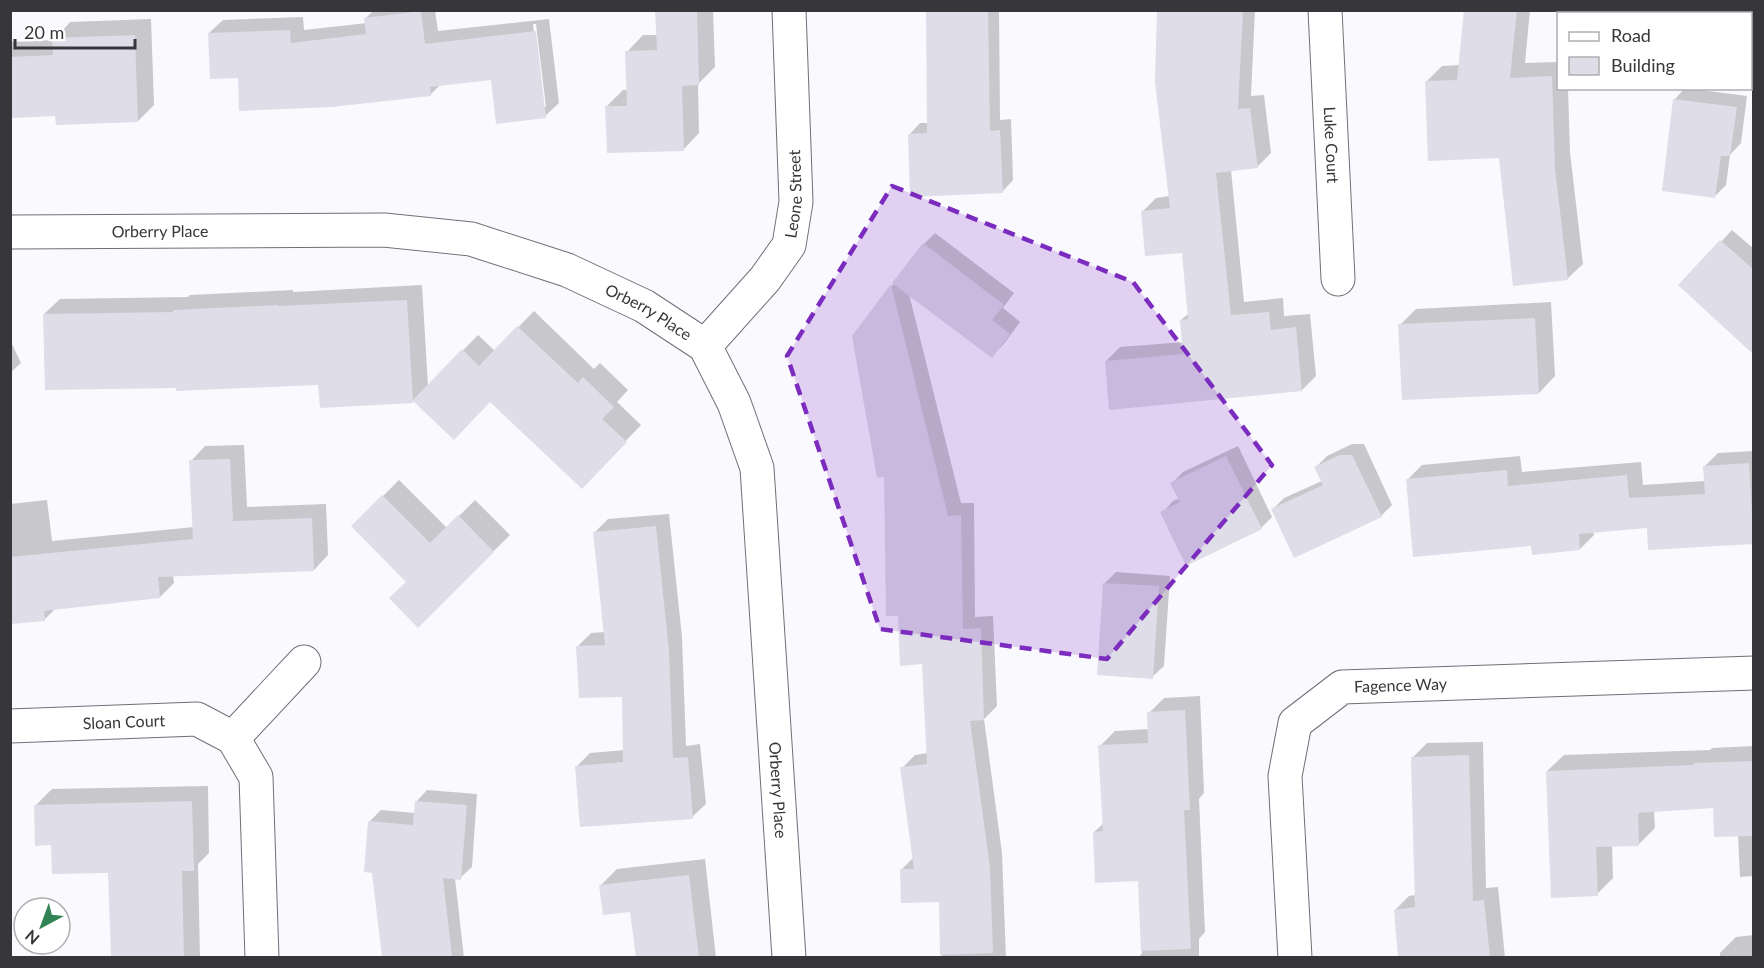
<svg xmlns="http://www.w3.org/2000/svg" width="1764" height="968" font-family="Lato,sans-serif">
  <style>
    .shadow { fill: #0003; fill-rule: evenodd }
    .building { fill: #dedde8 }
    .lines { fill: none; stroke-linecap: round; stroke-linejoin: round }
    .minor-casing { stroke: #6f6f78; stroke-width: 35 }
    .minor { stroke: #fff; stroke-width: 33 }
    .marked { fill: #7b2cbf; fill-opacity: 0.2; stroke: #7b2cbf; stroke-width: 4.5; stroke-dasharray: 12 8; stroke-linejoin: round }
    .labels { text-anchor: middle; stroke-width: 4.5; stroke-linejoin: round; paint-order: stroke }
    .street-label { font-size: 16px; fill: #37373b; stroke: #fff }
  </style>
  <rect width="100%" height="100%" fill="#faf9fe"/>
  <path class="shadow" d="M374 10H435L438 31 549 19 559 103 545 116 492 79 441 84 430 95 240 76 209 33 223 20 303 17 304 30 367 23 366 18ZM533 24H536L546 107H543Z
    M657 10H713L715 67 698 84 699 133 683 150 607 106 623 90H628L627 52 643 35H657Z
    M928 10H999L1000 120 1011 119 1013 180 1002 192 909 135 920 123H929Z
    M1159 10H1255L1251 96 1264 95 1271 153 1257 167 1231 170 1244 302 1283 298 1284 316 1310 314 1316 376 1302 390 1106 361 1120 347 1184 342 1181 320 1189 313 1183 251 1142 212 1156 198 1170 196Z
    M1465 10H1530L1525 63 1558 62V88H1568L1570 152 1583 264 1567 279 1501 157 1427 81 1442 66 1460 65Z
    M1704 10H1754V51L1750 55V14H1701Z
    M151 19 154 105 138 121 57 114 10 117V42L54 40 70 22Z
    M1685 88 1747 96 1741 143 1730 155 1726 185 1715 196 1674 100Z
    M1732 230 1754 249V327L1681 285Z
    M935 233 1014 293 1003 308 1020 322 1003 345 991 356 909 294 961 503H974L975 617 993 616 997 706 984 719 1002 853 1006 958H942L940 900 901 870 914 857 902 768 915 755 928 753 924 663 900 614 885 475 853 337 924 244Z
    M422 285 428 386 478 335 495 351 534 311 594 369 600 363 628 390 617 402 641 425 597 471 491 400H414L413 401 320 383 178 386 44 314 60 299 188 297 190 295 293 290V292Z
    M1551 302 1555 376 1539 393 1400 325 1416 309Z
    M10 340 21 363 10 373Z
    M1352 444H1364L1392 505 1381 516 1273 509 1284 498 1322 481 1316 467 1327 456Z
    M244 445 247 507 326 504 328 555 314 570 173 575 174 583 160 597 56 608 45 619 10 623V504L47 500 52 541 194 527 191 461 205 446Z
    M1238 446 1272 517 1261 528 1162 513 1173 501 1180 498 1172 483 1183 472Z
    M1754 451V543L1648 526 1593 531 1594 535 1580 549 1533 545 1408 479 1422 465 1520 456 1522 472 1641 462 1643 485 1705 481 1704 467 1718 453Z
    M399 480 447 528 475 500 510 535 418 626 408 581 353 526Z
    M669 514 682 637 686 746 700 744 706 804 692 817 577 766 590 753 625 750 623 696 578 646 591 633 605 632 594 533 608 519Z
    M1116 572 1170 576 1164 666 1152 677 1105 583Z
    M1200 696 1204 793 1199 799 1205 932 1199 939V958H1138L1142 953 1139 880 1094 832 1104 823 1100 746 1115 731 1149 729V713L1164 698Z
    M1483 742 1486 888 1498 887 1505 958H1400L1395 910 1409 896 1416 895 1413 757 1427 743Z
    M1754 746V876L1740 877 1738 835 1714 806 1654 811 1655 828 1639 844 1612 845 1613 878 1597 894 1547 771 1564 755 1710 750 1712 748Z
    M208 786 209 853 198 864 200 958H112L110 871 52 843 36 805 52 789Z
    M427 790 477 794 472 867 460 878H455L464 958H383L369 822 381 810 415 813 416 802Z
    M705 859 716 958H637L632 911 601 885 617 869Z
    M1754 935V958H1720V953L1736 937Z"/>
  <path class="building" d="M655 10H697L699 85 682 86 684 151 607 153 605 106H627L625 51 657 50Z
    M926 10H988L990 131 1000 130 1003 193 910 197 908 134 927 133Z
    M1157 10H1243L1238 109 1250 108 1258 168 1216 173 1231 315 1269 312 1271 330 1296 327 1302 391 1109 410 1105 361 1183 354 1180 320 1188 319 1182 253 1145 256 1141 211 1170 208 1155 82Z
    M1464 10H1517L1510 78 1552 76 1555 168 1568 280 1513 286 1499 158 1428 161 1425 81 1457 80Z
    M421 11 425 44 536 31 546 118 496 124 491 80 430 87 431 96 332 107 239 111 238 78 210 79 208 33 290 30 291 43 366 34 364 18Z
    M135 35 138 122 56 125 55 116 10 118V57L53 55 52 38Z
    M1673 99 1737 107 1730 156H1721L1715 198 1662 191Z
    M1720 240 1754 270V355L1678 285Z
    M923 243 1004 305 992 320 1010 334 992 358 892 283Z
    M891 284 948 516 961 515 963 629 981 628 984 720 970 721 990 867 993 953 940 955 939 902 901 903 900 869H914L900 767 927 764 922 664 900 666 898 616H886L884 477 877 478 852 336Z
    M407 300 413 400 462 349 479 366 517 326 578 383 583 377 614 407 602 419 627 442 582 489 490 402 454 440 413 401V403L320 408 318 385 176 391V388L45 390 43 314 173 312V310L278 305V306Z
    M1535 318 1539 394 1402 400 1398 324Z
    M1340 455H1352L1382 517 1294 558 1271 509 1323 485 1314 467Z
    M1226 456 1262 529 1186 566 1160 512 1180 502 1170 483Z
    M230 459 233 521 312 518 314 571 158 577 160 598 44 611 45 621 10 624V557L193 539 189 460Z
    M1749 463 1754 544 1648 550 1647 528 1579 534 1580 550 1532 555 1531 546 1413 557 1406 479 1507 470 1508 486 1627 475 1629 498 1705 494 1703 466Z
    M382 495 430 543 458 515 494 552 418 628 389 598 406 582 351 526Z
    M656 526 669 651 673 758 688 757 693 819 580 827 575 766 623 762 622 697 579 698 576 646 605 645 593 532Z
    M1103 583 1159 586 1153 679 1097 675Z
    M1185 710 1190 810H1184L1191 949 1141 951 1138 881 1095 883 1093 832 1103 831 1098 745 1148 743 1147 712Z
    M1469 755 1473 901 1484 900 1490 957H1398L1394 910 1415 907 1411 757Z
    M1754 761V836L1714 837 1713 808 1638 813 1639 846 1596 847 1598 896 1551 898 1546 771 1694 765V763Z
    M192 801 194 871H182L184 957H111L108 873 52 874 51 845 35 846 34 805Z
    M415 801 467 805 461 880 443 878 452 957H382L372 873 364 872 368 821 413 825Z
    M689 875 699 957H636L630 912 603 915 599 885Z"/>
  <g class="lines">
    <g class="minor-casing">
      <g id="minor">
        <path id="s1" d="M1325 10 1338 279"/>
        <path id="s2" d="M10 232 384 230 471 239 567 270 644 306 705 346 734 403 757 468 789 958"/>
        <path id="s3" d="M705 346 765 279 789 245 796 202 789 10"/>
        <path id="s4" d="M10 726 197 719 233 738 256 777 262 958"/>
        <path d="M233 738 304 662"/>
        <path id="s5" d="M1295 958 1285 776 1295 723 1342 687 1754 673"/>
      </g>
    </g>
    <use href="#minor" class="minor"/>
  </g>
  <path class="marked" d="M892 186 1133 282 1272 465 1107 659 880 629 787 356Z"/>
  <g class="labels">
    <g class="street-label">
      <text dy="6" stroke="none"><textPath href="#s1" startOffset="135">Luke Court</textPath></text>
      <text dy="6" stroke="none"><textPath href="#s3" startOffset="183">Leone Street</textPath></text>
      <text dy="6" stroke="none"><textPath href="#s2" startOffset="150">Orberry Place</textPath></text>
      <text dy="6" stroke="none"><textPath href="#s2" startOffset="654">Orberry Place</textPath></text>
      <text dy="6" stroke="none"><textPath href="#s5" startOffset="354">Fagence Way</textPath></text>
      <text dy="6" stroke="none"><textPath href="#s4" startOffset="114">Sloan Court</textPath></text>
      <text dy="6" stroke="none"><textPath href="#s2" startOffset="1176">Orberry Place</textPath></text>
    </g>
  </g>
  <rect width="1764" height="968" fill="none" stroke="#37373b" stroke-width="24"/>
  <rect x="1557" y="12" width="195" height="78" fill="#ffffff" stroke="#afafb1" stroke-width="1.5"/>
  <rect x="1569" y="32" width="30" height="9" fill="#ffffff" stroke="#afafb1" stroke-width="1.5"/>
  <text x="1611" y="42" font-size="18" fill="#37373b">Road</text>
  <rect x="1569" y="57" width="30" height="18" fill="#dedde8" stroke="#afafb1" stroke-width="1.5"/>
  <text x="1611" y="72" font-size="18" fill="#37373b">Building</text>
  <g transform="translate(42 926) rotate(221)"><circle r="28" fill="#ffffff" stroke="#afafb1" stroke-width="1.5"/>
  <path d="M0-4.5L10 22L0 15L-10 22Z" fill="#318355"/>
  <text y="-9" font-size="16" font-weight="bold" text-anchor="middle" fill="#37373b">N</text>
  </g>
  <path d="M15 39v9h120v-9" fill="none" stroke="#37373b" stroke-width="3"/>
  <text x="24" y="39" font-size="18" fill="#37373b" stroke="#ffffff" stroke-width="4.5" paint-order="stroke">20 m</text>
</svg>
